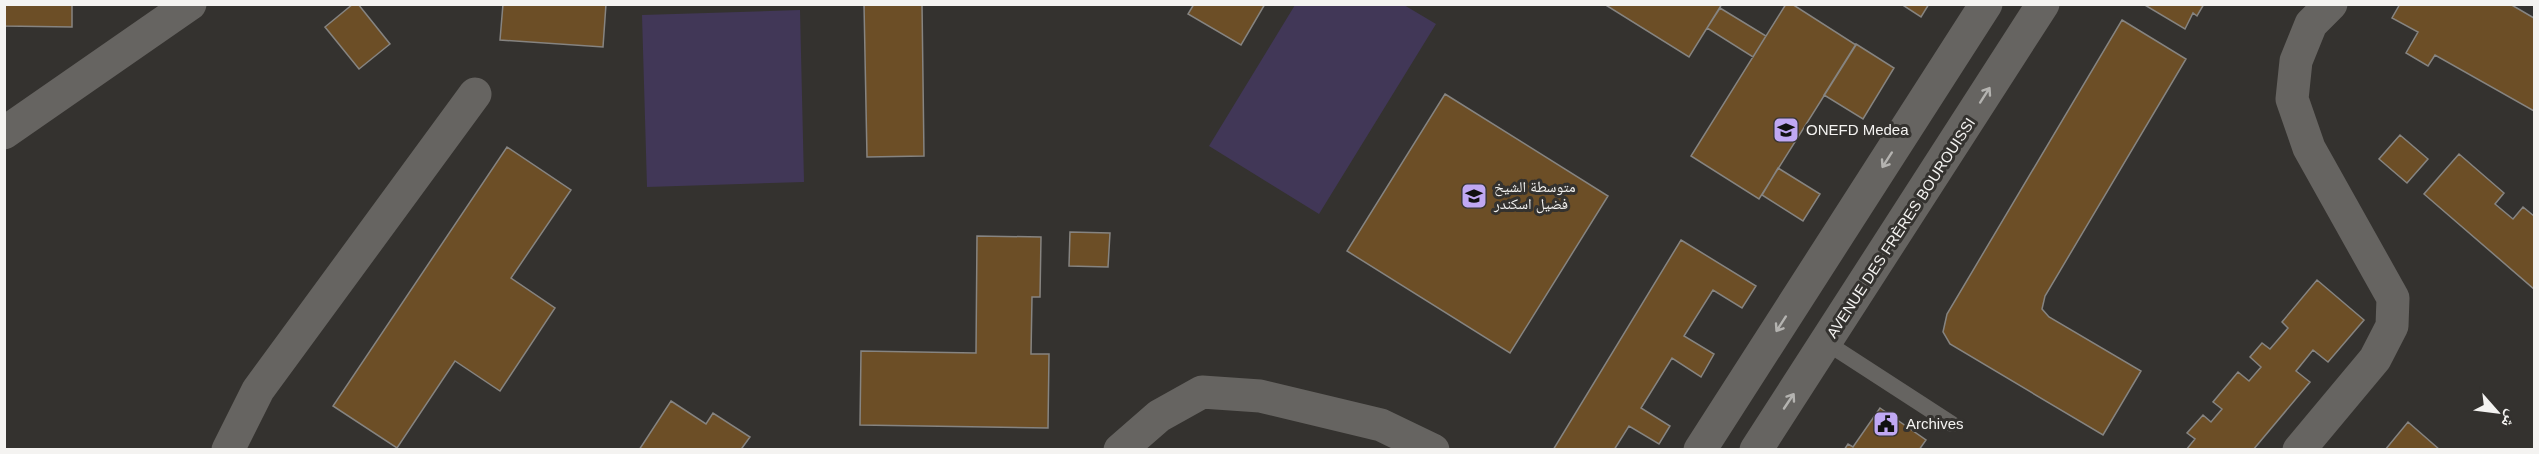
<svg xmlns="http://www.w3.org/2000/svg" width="2539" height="454" font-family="Arial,'Noto Naskh Arabic',sans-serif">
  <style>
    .green { fill: #413757 }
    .building { fill: #6c4e26; stroke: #868481; stroke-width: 1.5 }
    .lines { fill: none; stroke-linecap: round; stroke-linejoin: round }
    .lane { stroke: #666461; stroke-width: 16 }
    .street { stroke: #666461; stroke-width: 33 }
    .secondary { stroke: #666461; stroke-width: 33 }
    .oneway { stroke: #b4b3b0 }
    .labels { text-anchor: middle; stroke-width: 6; stroke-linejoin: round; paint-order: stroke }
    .poi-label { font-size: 15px; fill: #f4f3f1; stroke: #34322f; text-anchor: start }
    .street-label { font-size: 15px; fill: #f4f3f1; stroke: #34322f }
  </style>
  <rect width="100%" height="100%" fill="#34322f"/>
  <path class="green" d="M1295 5H1404L1436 24 1319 214 1209 146Z
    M800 10 804 182 647 187 642 15Z"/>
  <path class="building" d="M4 4H72V27L4 26Z
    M353 4H358L390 44 359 69 325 27Z
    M503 4H606L603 47 500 40Z
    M864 4H922L924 156 867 157Z
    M1194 4H1265L1241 45 1188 14Z
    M1604 4H1722L1689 57Z
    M1786 4H1792L1856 45 1759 199 1691 156Z
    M1901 4H1929L1921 17Z
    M2143 4H2204L2197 16 2193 13 2185 29Z
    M2400 4H2510L2534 18V111L2435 55 2428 66 2406 53 2418 32 2392 18Z
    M1720 8 1766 36 1753 57 1707 28Z
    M2122 20 2186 59 2045 296 2042 309 2049 317 2141 371 2103 435 1950 344 1943 332 1947 314Z
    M1856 44 1894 68 1863 119 1824 95Z
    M1445 94 1608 196 1510 353 1347 251Z
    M2400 135 2428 159 2407 183 2379 159Z
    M507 147 571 190 511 278 555 308 500 391 455 361 397 448 333 406Z
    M2459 154 2504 193 2495 204 2513 219 2523 207 2534 216V289L2424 194Z
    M1778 168 1820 194 1803 221 1762 195Z
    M1070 232 1110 233 1108 267 1069 266Z
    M977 236 1041 237 1040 297H1032L1031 354H1049L1048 428 860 425 861 351 976 353Z
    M1681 240 1756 286 1742 308 1713 290 1684 336 1714 354 1701 377 1672 358 1641 408 1670 426 1659 444 1629 426 1614 450H1553Z
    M2317 280 2364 320 2328 362 2313 350 2296 371 2310 382 2253 450H2186L2195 439 2187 433 2203 415 2211 422 2222 409 2213 402 2238 372 2249 381 2261 367 2250 357 2262 343 2270 349 2288 328 2282 322Z
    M671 401 706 424 713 413 750 437 742 448 744 450H639Z
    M1880 408 1926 440 1919 450H1844L1848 444 1853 447Z
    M2408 422 2440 450H2385Z"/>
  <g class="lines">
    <path class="lane" d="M1827 343 1952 424"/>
    <path class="street" d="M4 133 190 4
      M228 450 258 390 475 94
      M1120 450 1159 416 1202 392 1260 396 1381 425 1433 450
      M2299 450 2375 359 2392 326 2393 298 2309 148 2292 99 2296 61 2311 24 2331 4"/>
    <path class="secondary" d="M1700 450 1986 4
      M1756 450 2043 4"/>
  </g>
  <defs><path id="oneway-shaft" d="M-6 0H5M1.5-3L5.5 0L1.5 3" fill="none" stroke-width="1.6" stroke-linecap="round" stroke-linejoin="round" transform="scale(1.5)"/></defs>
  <g class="oneway">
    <use href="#oneway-shaft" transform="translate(1985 95) rotate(-57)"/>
    <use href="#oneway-shaft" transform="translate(1887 160) rotate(123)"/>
    <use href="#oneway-shaft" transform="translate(1781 324) rotate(123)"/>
    <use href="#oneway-shaft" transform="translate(1789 401) rotate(-56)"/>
  </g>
  <defs>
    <g id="university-square" transform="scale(1.35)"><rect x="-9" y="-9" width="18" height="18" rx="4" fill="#c0a8f3" stroke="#34322f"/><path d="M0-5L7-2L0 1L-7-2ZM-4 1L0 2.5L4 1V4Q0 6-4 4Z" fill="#111"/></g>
    <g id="school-square" transform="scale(1.35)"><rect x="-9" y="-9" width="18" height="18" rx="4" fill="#c0a8f3" stroke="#34322f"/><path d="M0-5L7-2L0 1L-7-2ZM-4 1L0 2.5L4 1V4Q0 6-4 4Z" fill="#111"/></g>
    <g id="civic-square" transform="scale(1.35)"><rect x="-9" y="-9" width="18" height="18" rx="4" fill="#c0a8f3" stroke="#34322f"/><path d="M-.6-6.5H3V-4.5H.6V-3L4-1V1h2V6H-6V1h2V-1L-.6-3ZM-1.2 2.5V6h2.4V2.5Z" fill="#111"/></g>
  </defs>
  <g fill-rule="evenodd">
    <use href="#university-square" x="1786" y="130"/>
    <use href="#school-square" x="1474" y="196"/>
    <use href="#civic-square" x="1886" y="424"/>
  </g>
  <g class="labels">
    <g class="poi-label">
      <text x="1806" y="135">ONEFD Medea</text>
      <text x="1494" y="192">متوسطة الشيخ<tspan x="1494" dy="17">فضيل اسكندر</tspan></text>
      <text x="1906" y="429">Archives</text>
    </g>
    <g class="street-label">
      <text transform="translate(1901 228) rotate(-57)" y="5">AVENUE DES FRÈRES BOUROUISSI</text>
    </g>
  </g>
  <rect width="2539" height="454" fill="none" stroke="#f4f3f1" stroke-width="12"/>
  <g transform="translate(2497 412) rotate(118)" stroke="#34322f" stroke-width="4.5" paint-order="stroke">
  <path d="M0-4.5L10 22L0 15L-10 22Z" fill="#f4f3f1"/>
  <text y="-9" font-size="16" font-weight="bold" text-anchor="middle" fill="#f4f3f1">ش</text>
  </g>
</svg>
